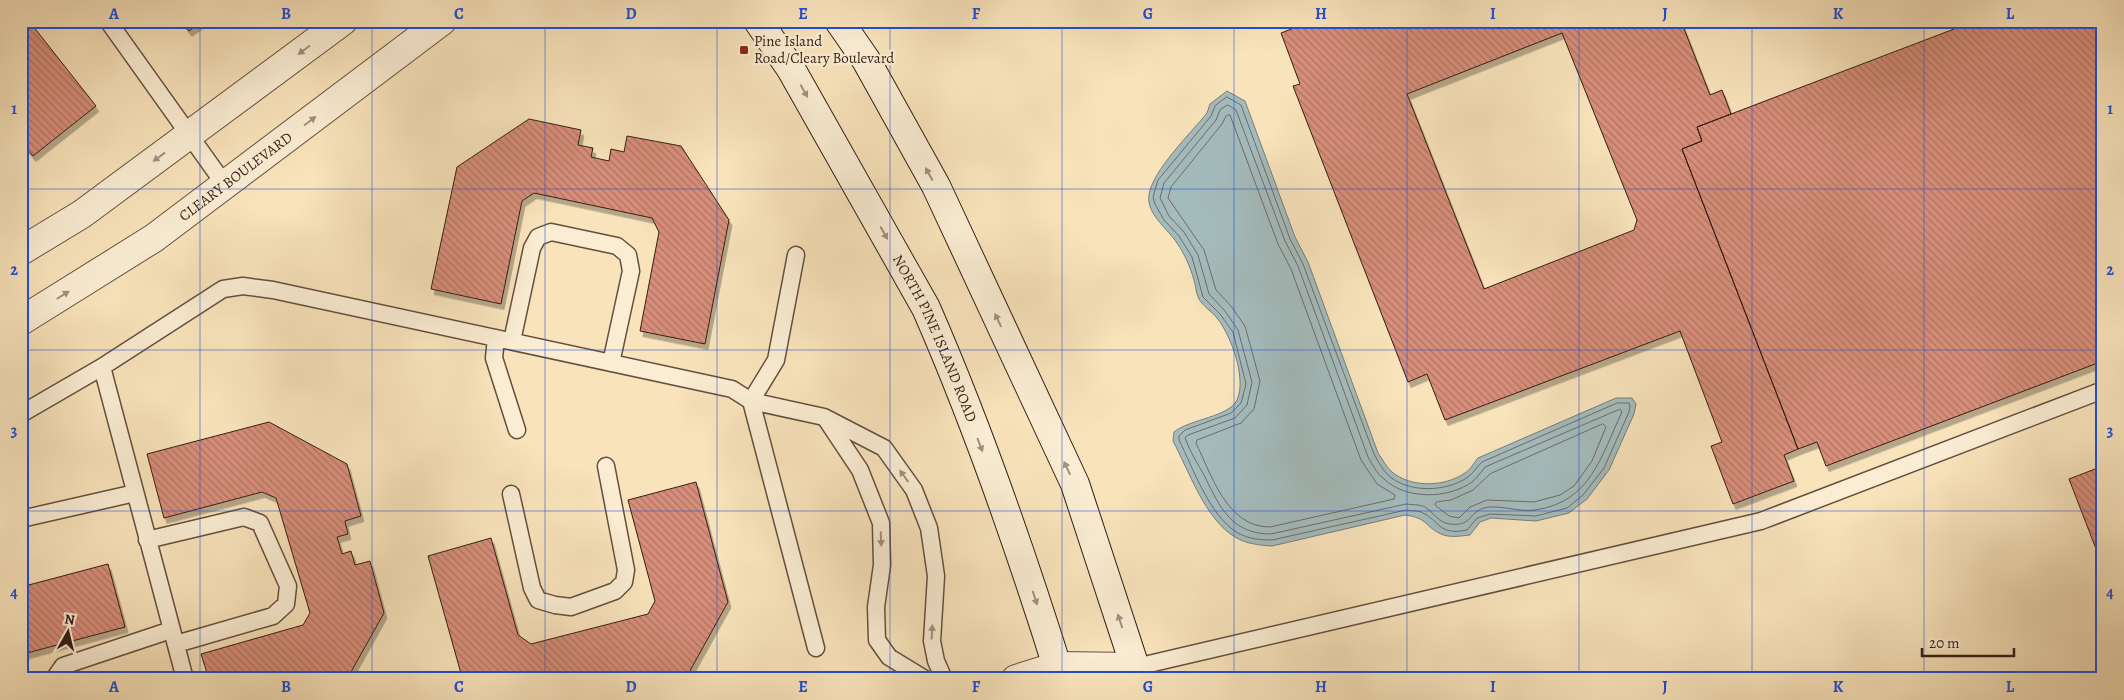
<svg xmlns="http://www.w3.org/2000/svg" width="2124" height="700" font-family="Alegreya,serif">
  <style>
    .water { fill: #a4bbbc; stroke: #787c79 }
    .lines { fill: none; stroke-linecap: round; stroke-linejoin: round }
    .shore { stroke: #6d6c68; stroke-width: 1 }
    .building { fill: url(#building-back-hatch); stroke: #361d14; fill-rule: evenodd; filter: url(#shadow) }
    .service-casing { stroke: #664e3e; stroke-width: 19 }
    .minor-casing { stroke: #664e3e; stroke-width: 30 }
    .tertiary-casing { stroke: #664e3e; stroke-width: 30 }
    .secondary-casing { stroke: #361d14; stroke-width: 30 }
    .service { stroke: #faedd3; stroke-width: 16 }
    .minor { stroke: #faedd3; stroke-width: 28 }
    .tertiary { stroke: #faedd3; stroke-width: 28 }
    .secondary { stroke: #faedd3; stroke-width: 28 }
    .oneway { fill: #a28f7d }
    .grid { fill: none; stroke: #1d4ed8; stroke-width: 1; stroke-opacity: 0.55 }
    .poi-dot { fill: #8f2418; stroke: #faedd3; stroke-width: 2 }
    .labels { text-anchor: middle; stroke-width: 4.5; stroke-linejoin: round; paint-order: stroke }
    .poi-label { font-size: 15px; fill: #361d14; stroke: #faedd3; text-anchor: start }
    .street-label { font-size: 15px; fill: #361d14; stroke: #faedd3 }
    .neatline { fill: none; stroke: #1d4ed8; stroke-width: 2 }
    .grid-label { font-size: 16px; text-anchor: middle; font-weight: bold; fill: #1d4ed8 }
  </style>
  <defs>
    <pattern id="building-back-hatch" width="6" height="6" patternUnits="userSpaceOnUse" patternTransform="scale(1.25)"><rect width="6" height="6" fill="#d78e7a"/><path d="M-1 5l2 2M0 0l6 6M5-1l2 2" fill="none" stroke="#af7363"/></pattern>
    <filter id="shadow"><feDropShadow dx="3" dy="5.5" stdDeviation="0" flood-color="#0004"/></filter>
  </defs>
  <rect width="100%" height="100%" fill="#f8e3bb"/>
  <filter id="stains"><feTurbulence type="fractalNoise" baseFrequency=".004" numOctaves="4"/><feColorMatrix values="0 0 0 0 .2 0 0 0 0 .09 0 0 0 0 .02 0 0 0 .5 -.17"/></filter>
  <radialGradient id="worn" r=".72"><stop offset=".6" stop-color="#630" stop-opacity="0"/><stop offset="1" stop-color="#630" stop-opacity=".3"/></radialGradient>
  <path class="water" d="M1227 91 1245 101 1295 237 1308 262 1378 453C1382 458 1386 467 1392 472 1411 488 1445 487 1465 473 1470 470 1474 463 1478 458L1616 398H1632L1636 404 1634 414 1609 470 1587 499 1569 513 1536 521 1491 518 1480 522 1470 535C1461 536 1449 538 1441 534 1424 526 1428 518 1405 515L1272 546C1259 545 1246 544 1235 537 1205 519 1189 471 1173 441L1174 432C1190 419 1229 417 1237 400 1247 379 1231 335 1217 318 1212 312 1203 306 1199 299 1196 294 1196 286 1194 280 1190 266 1185 255 1177 243 1168 229 1146 214 1149 195 1152 171 1191 133 1207 113L1210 104Z"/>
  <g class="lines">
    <path class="shore" d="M1227 97 1241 105 1290 239 1303 264 1374 454C1378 461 1382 469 1387 474 1407 494 1447 492 1468 477 1473 473 1477 467 1482 462L1617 403H1629L1630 406 1629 412 1604 468 1583 495 1567 508 1536 516 1490 514 1477 518 1467 530C1438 536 1441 521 1421 512 1417 510 1410 511 1406 510L1272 540C1260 540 1249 539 1238 533 1210 517 1193 468 1179 440V436L1185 430 1231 413 1241 403 1246 384 1233 332 1220 314 1203 297 1192 257 1179 236 1164 220 1155 204 1153 197 1158 180 1211 116 1215 106Z
      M1228 105 1236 110 1285 241 1298 266 1368 457C1372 464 1377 474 1384 479 1406 500 1448 499 1472 482 1477 478 1481 472 1485 467L1620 409 1622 412C1601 456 1591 502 1535 510 1520 512 1504 506 1489 507 1467 510 1474 527 1450 524 1439 523 1433 512 1425 507 1419 504 1412 505 1406 504L1271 534C1232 534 1220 508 1205 477 1198 464 1190 452 1185 438L1188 435 1235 418 1247 405 1252 382 1238 330 1225 311 1209 294 1198 255 1184 232 1169 216 1160 198 1164 183 1216 120 1220 110Z
      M1230 115 1278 244 1291 269 1361 460 1377 484 1395 495 1394 499 1270 527C1227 527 1212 476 1196 443L1197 440 1241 423 1254 409 1260 381 1245 326 1231 306 1216 290 1204 250 1168 198 1171 187 1222 124 1226 116Z
      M1603 424 1606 427 1592 461 1574 486 1560 495 1534 502 1487 500 1470 507 1459 518 1449 516 1435 505 1436 502 1451 500 1473 490 1490 474Z"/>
  </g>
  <path class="building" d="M21 21H29L96 106 33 156 21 142Z
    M181 21H203L189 31Z
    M1312 21H1681L1710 95 1722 90 1731 114 1697 127 1702 141 1682 149 1798 449 1784 455 1794 481 1733 504 1711 446 1722 442 1680 331 1445 420 1427 374 1408 382 1293 86 1300 84 1281 33ZM1562 33 1637 220 1634 230 1484 289 1407 94Z
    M1975 21H2103V361L1826 466 1817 442 1798 449 1682 149 1702 141 1697 127Z
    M529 119 581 130 578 145 593 148 591 157 609 161 611 149 624 152 627 136 681 146 729 220 705 344 640 331 659 232 652 218 534 193 522 201 501 304 431 289 457 167Z
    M269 422 347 464 361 516 345 521 348 534 337 537 342 554 351 551 355 565 370 561 384 613 347 679H209L201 654 303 625 310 613 276 498 262 492 164 518 147 454Z
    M2103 466V567L2069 479Z
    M696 482 728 602 686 678 631 679 630 677 615 679 613 672 596 676 597 679H465L462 677 428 556 491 538 518 635 531 644 648 614 655 601 628 500Z
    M108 564 125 627 27 653 21 661V587Z"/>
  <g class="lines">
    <g class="service-casing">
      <path id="service" d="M108 21 225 185
        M796 255 776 360 751 401 816 648
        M496 338 494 358 517 430
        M512 341 532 248 538 237 551 232 617 246 628 255 631 271 611 363
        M102 367 185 679
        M21 414 102 367 223 289 243 286 273 290 732 389 751 401 824 417 884 448 914 490 929 528 936 576 932 641 936 661 944 679
        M826 419 860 470 881 523 882 565 876 607 877 640 889 657 925 679
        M511 494 532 588 538 600 555 605 571 607 615 591 624 582 626 570 606 466
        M21 519 135 493
        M147 540 244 517 260 523 288 586 286 604 273 616 176 644
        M1136 667 1761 521 2103 390
        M54 679 63 666 171 630"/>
    </g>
    <g class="minor-casing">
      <path id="minor" d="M1016 679 1057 666 1136 667"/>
    </g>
    <g class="tertiary-casing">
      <g id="tertiary">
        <path d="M21 251 82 214 343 21"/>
        <path id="s1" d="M21 321 154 238 442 21"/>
      </g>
    </g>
    <g class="secondary-casing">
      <g id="secondary">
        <path id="s2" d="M758 21 791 69 926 308C979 429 1022 554 1061 679"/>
        <path d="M839 21 866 60 936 186 1075 484 1139 679"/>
      </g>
    </g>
    <use href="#service" class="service"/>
    <use href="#minor" class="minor"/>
    <use href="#tertiary" class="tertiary"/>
    <use href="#secondary" class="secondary"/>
  </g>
  <defs><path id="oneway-solid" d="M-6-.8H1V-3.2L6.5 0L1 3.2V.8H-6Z" transform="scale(1.25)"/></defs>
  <g class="oneway">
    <use href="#oneway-solid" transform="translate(304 50) rotate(143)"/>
    <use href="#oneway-solid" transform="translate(804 91) rotate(61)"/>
    <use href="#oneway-solid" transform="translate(310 121) rotate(-37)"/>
    <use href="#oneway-solid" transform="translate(159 157) rotate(144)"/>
    <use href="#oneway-solid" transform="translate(929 174) rotate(-119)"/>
    <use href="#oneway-solid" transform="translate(884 233) rotate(61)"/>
    <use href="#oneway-solid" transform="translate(63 295) rotate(-32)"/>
    <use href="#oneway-solid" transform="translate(998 320) rotate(-115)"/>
    <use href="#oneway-solid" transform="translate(980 445) rotate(69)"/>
    <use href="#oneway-solid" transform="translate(1067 468) rotate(-115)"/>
    <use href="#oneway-solid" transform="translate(904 476) rotate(-126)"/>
    <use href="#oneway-solid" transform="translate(881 539) rotate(88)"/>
    <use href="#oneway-solid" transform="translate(1035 598) rotate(72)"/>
    <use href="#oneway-solid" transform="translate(1120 621) rotate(-108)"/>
    <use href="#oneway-solid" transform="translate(932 632) rotate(-87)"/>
  </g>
  <path class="grid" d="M200 21V679M372 21V679M545 21V679M717 21V679M890 21V679M1062 21V679M1234 21V679M1407 21V679M1579 21V679M1752 21V679M1924 21V679M21 189H2103M21 350H2103M21 511H2103"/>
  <rect class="poi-dot" x="739" y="45" width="10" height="10" rx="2.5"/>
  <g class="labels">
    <g class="poi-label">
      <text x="754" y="46">Pine Island<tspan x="754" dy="17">Road/Cleary Boulevard</tspan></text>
    </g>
    <g class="street-label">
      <text dy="5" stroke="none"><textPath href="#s1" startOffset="259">CLEARY BOULEVARD</textPath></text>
      <text dy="5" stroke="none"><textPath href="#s2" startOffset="364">NORTH PINE ISLAND ROAD</textPath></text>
    </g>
  </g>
  <rect width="2124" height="700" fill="none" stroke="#f8e3bb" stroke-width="55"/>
  <g transform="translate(68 632) rotate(8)" stroke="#faedd3" stroke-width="4" paint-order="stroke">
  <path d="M0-4L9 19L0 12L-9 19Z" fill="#361d14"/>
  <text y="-8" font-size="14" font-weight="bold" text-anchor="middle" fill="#361d14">N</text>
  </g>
  <path d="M1922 648v8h92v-8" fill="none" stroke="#361d14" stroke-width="2.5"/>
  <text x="1929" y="648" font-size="15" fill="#361d14" stroke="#faedd3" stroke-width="4" paint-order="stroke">20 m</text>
  <rect x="28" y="28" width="2068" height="644" class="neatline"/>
  <g class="grid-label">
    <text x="114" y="19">A</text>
    <text x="286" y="19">B</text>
    <text x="459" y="19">C</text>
    <text x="631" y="19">D</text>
    <text x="803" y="19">E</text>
    <text x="976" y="19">F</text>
    <text x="1148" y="19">G</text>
    <text x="1321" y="19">H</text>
    <text x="1493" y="19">I</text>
    <text x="1665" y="19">J</text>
    <text x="1838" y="19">K</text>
    <text x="2010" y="19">L</text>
    <text x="14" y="114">1</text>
    <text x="2110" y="114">1</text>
    <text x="14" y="275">2</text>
    <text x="2110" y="275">2</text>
    <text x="14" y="436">3</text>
    <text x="2110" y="436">3</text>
    <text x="14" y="598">4</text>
    <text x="2110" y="598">4</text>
    <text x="114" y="692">A</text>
    <text x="286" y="692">B</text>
    <text x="459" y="692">C</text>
    <text x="631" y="692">D</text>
    <text x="803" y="692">E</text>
    <text x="976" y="692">F</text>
    <text x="1148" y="692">G</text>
    <text x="1321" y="692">H</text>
    <text x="1493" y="692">I</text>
    <text x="1665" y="692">J</text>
    <text x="1838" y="692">K</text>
    <text x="2010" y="692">L</text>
  </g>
  <rect width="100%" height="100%" filter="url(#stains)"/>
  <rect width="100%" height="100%" fill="url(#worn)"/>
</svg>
